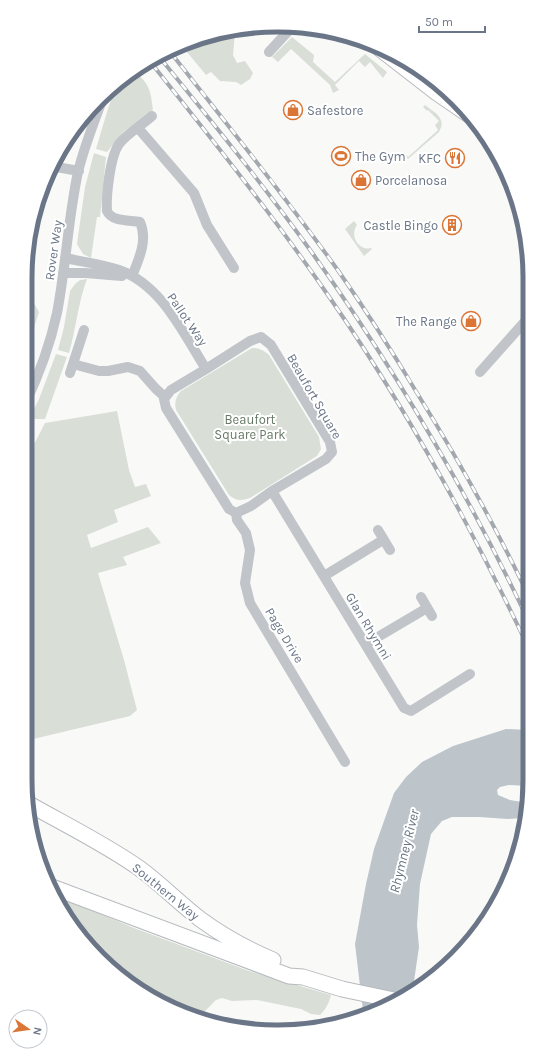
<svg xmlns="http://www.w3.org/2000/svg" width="555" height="1057" font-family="Karla,sans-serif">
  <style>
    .green { fill: #d9ded7 }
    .water { fill: #bdc5cb }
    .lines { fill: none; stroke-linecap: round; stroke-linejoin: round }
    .primary-casing { stroke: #b7babf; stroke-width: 17 }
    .minor { stroke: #c1c4c9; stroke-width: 10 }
    .primary { stroke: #fff; stroke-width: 15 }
    .rail-casing { stroke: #a3a8af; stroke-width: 4 }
    .rail { stroke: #fff; stroke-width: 2.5; stroke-dasharray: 8; stroke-linecap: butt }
    .labels { text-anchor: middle; stroke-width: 4; stroke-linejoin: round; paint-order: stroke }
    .poi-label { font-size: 13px; fill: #6a7687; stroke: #fff; text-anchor: start }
    .street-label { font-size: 13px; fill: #6a7687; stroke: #fff }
    .park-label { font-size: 13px; fill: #667965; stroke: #fff }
    .water-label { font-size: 14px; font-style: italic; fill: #667682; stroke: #fff }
    .rim { fill: none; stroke: #6a7687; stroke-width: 5 }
  </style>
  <rect width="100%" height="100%" fill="#f9faf8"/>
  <path class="green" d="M235 33 233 55 237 63 245 61 253 73 250 79 241 85 236 82 220 81 211 72 206 75 182 46 197 38Z
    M292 37 314 55 313 62 335 82 365 54 387 72 383 78 370 62 365 67 359 61 335 85 339 90 333 93 330 85 291 49 278 62 272 57Z
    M136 73C150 84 151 93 153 110L123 132 107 152 96 149C100 137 112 90 119 83 124 79 131 76 136 73Z
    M425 105C435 113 447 118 439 132L408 159 403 153 404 152 408 157 438 130 435 125 439 121 428 110 427 111 423 107Z
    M94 153 106 157 100 217H97L91 258 83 254 77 244 85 187Z
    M354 221 357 225C349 236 359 251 371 248L372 249 364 256 345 229Z
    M87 279C78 303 76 329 69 353L58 350 64 327 70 291 75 284 80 280Z
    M26 289 39 312 25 356Z
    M252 348C259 348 263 350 269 355L319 437 321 449 317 456 250 498C241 501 236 501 229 495L176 410C174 403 176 396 181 391Z
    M56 354 67 357 45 419H29L39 399Z
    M117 411 129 470 135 487 146 484 151 496 114 510 118 522 87 535 91 548 148 527 161 543 123 557 127 565 98 573 124 660 137 710 130 716 25 741V462L45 423Z
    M57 896 134 928 249 971 331 995C329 1003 326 1009 320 1015L311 1014 301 1009 257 1000 232 1001 222 998 216 1000 204 1012 196 1016 137 990 77 933Z"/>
  <path class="water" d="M506 729 529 730V786L509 785 500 787 497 790 498 795 510 800 528 803 524 818 507 819 479 817H452L442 821 431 834 420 884 417 925 419 947 413 988 374 1013 363 1015V1011L355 944 366 884 374 849 394 793 406 777 422 762 453 746Z"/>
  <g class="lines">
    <g class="primary-casing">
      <path id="primary" d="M379 48 437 93 472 117
        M29 804C66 825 105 844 139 868 161 884 179 903 200 919 223 936 247 949 273 960
        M52 887 289 976 303 977 342 989 394 1000"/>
    </g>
    <path class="minor" d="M269 52 293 26
      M138 128 194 193 207 225 234 268
      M51 166 79 171
      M65 258C83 262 102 264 119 270 162 285 183 333 206 369L250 341 261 337 271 345 330 442 332 452 326 459 272 491 251 506 236 513 229 509 166 408 164 399 171 390 206 369
      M63 273H85L122 276
      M132 276C139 259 148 240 140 222 129 220 112 222 107 211 106 195 110 157 119 144 128 133 142 125 152 116
      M73 364 99 371H108L128 367 140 371 156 389 165 397
      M480 372 528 318
      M70 373 84 330
      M25 404C39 375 50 345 57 313 66 266 68 219 78 172 84 147 94 122 103 98
      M272 491 404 708 411 711 470 674
      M236 513 237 520 246 533 250 550 245 583 250 603 345 762
      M378 530 390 550
      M324 576 383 540
      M421 597 432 616
      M366 644 427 608"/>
    <use href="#primary" class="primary"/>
    <g class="rail-casing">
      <path id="rail" d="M171 53C227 124 284 195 337 269 365 309 392 351 417 393 458 459 496 527 529 597
        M161 59C213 123 265 187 313 254 396 371 468 493 529 622
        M152 64C214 142 276 219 332 301 408 411 472 528 529 649"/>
    </g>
    <use href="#rail" class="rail"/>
  </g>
  <defs>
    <g id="shop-ring" transform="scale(1)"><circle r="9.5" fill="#fff" stroke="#db7536" stroke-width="1.5"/><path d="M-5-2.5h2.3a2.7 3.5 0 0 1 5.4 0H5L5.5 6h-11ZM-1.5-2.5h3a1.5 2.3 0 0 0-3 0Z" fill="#db7536"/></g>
    <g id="stadium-ring" transform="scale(1)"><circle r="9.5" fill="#fff" stroke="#db7536" stroke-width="1.5"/><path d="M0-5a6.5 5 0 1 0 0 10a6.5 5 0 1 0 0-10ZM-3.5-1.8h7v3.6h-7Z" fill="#db7536"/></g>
    <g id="restaurant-ring" transform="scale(1)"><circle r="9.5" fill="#fff" stroke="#db7536" stroke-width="1.5"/><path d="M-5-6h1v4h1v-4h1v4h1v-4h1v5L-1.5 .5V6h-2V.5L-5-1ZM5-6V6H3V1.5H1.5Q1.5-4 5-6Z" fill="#db7536"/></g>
    <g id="building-ring" transform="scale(1)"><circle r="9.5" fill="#fff" stroke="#db7536" stroke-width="1.5"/><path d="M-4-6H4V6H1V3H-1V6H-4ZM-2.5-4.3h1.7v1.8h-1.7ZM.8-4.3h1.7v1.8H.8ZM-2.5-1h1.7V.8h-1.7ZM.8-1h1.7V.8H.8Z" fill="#db7536"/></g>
  </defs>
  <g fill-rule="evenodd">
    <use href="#shop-ring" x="293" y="110"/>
    <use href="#stadium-ring" x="341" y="156"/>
    <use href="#restaurant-ring" x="455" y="158"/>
    <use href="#shop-ring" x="361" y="180"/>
    <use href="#building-ring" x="452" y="225"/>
    <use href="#shop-ring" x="471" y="321"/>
  </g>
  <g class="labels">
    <g class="poi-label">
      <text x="307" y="115">Safestore</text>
      <text x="355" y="161">The Gym</text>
      <text x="441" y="163" text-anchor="end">KFC</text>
      <text x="375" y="185">Porcelanosa</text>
      <text x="438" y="230" text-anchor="end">Castle Bingo</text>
      <text x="457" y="326" text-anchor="end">The Range</text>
    </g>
    <g class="street-label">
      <text transform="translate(53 250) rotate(-82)" y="5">Rover Way</text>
      <text transform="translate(188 319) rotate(56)" y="5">Pallot Way</text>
      <text transform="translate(315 396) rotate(60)" y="5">Beaufort Square</text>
      <text transform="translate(369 626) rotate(59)" y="5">Glan Rhymni</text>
      <text transform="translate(285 635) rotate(59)" y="5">Page Drive</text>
      <text transform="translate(166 891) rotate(39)" y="5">Southern Way</text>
    </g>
    <g class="park-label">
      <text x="250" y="424">Beaufort<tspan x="250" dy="15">Square Park</tspan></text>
    </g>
    <g class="water-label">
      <text transform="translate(404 851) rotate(-76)" y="5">Rhymney River</text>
    </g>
  </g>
  <path d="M0 0H555V1057H0ZM277 32H278A245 245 0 0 1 523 277V780A245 245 0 0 1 278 1025H277A245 245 0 0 1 32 780V277A245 245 0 0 1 277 32Z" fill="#fff" fill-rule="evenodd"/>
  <path class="rim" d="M277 32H278A245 245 0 0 1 523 277V780A245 245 0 0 1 278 1025H277A245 245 0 0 1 32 780V277A245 245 0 0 1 277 32Z"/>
  <g transform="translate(28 1029) rotate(103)"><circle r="19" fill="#ffffff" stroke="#c3c8cf"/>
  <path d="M0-3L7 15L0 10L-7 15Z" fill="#db7536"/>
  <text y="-6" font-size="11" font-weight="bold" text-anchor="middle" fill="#6a7687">N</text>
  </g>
  <path d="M419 26v6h66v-6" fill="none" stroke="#6a7687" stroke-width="2"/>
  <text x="425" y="26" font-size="12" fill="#6a7687" stroke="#ffffff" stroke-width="3" paint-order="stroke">50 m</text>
</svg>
